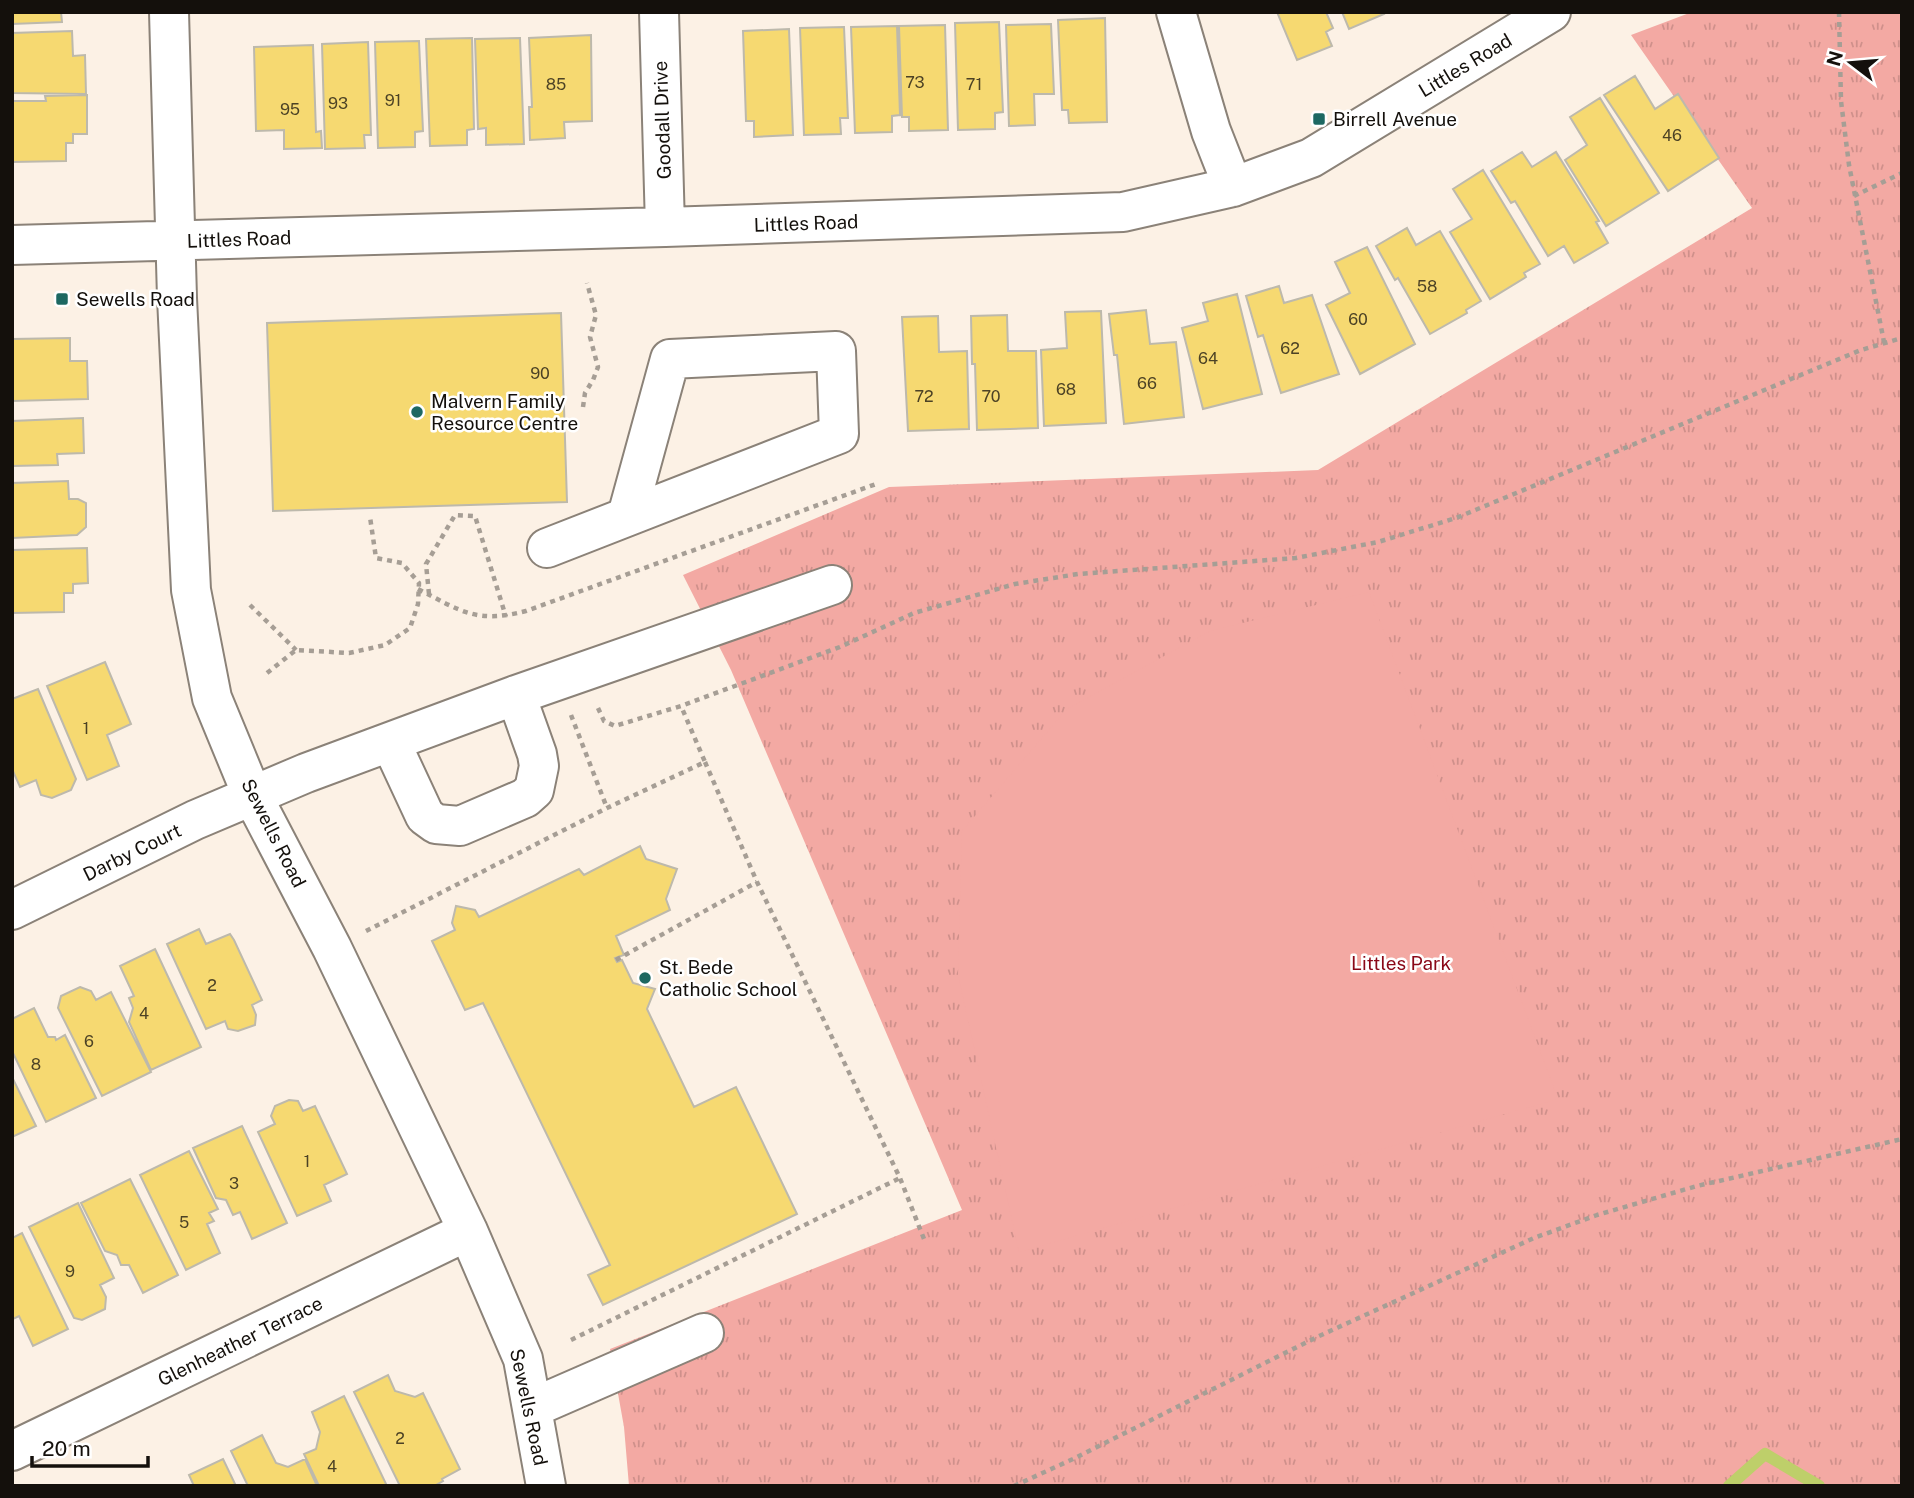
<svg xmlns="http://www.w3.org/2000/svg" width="1914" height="1498" font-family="'Public Sans',sans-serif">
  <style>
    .grass { fill: url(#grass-tufts) }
    .pitch { fill: #f3a9a3 }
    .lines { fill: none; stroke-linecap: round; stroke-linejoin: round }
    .stream { stroke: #becf6a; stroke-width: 12 }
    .building { fill: #f6d971; stroke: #bdb9ac; stroke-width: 2 }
    .minor-casing { stroke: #8b8278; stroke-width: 42 }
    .path { stroke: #a69e95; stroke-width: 4.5; stroke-dasharray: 5 5; stroke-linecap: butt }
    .minor { stroke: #fff; stroke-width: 38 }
    .poi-dot { fill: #1d6862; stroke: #fff; stroke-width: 2.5 }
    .labels { text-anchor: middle; stroke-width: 5; stroke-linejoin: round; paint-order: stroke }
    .number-label { font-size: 16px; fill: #4c4225 }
    .street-label { font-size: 19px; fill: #14100c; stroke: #fff }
    .poi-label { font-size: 19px; fill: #14100c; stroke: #fff; text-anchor: start }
    .park-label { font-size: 19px; fill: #8a0817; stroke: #fff }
  </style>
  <defs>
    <pattern id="grass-tufts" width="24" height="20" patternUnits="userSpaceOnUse" patternTransform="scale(1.75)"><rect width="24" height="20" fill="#f3a9a3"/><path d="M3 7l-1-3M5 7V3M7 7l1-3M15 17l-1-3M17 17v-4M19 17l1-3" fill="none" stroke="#cf908b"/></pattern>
  </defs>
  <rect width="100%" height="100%" fill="#fcf1e5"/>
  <path class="grass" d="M1692 12H1902V1486H629L624 1427 610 1349 962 1210 731 670 683 575 889 487 1318 470 1752 208 1631 35Z"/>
  <path class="pitch" d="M1369 592 1558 1099 1019 1252 958 975 962 831 1067 709 1210 631Z"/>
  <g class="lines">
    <path class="stream" d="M1729 1486 1765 1454 1819 1486"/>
  </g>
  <path class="building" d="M12 12H61L62 22 12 24Z
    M1277 12H1326L1333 28 1326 32 1332 46 1297 60Z
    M1342 12H1383L1384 14 1349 29Z
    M1105 18 1107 122 1069 123 1068 110H1062L1058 20Z
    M999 22 1003 112 995 113V129L958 130 955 23Z
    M1051 24 1054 94H1034L1035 125 1009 126 1006 25Z
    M945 25 948 130 909 131V117H902L899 26Z
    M897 26 900 115 892 116V132L855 133 851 27Z
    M844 27 848 118H840L841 134 804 135 800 28Z
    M789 29 793 135 754 137V121H746L743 31Z
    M72 31 73 56 85 55 86 94 12 93V33Z
    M591 35 592 121 564 122 565 138 530 140 529 107H532L529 38Z
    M472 38 474 129 467 130V145L430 146 426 39Z
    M520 38 524 144 486 145V128L478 129 475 39Z
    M419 41 423 131 415 132V147L378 148 375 42Z
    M368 42 371 135H364L365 148 325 149 322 44Z
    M313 45 316 132 321 131 322 148 284 149V130L256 131 254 47Z
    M1635 76 1655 109 1678 94 1719 158 1668 191 1604 95Z
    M87 95V134H73V143H66V161L12 162V101H46L45 96Z
    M1600 98 1659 193 1606 226 1565 160 1587 145 1570 117Z
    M1522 152 1532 167 1556 152 1599 221 1596 222 1608 243 1574 263 1564 246 1548 256 1515 201 1511 203 1491 171Z
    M1483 170 1540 264 1524 273 1526 277 1490 299 1450 232 1472 219 1453 189Z
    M1407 228 1416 245 1440 231 1481 301 1466 310 1467 313 1430 334 1398 278 1395 280 1376 246Z
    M1367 247 1415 344 1360 374 1326 305 1350 293 1335 262Z
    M1279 286 1284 303 1312 295 1339 374 1281 393 1263 335 1258 337 1246 296Z
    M1237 294 1262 394 1203 409 1182 328 1208 321 1203 303Z
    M1146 310 1150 344 1176 342 1184 417 1124 424 1117 355H1114L1109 314Z
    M1101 311 1106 423 1044 426 1041 350 1067 348 1065 312Z
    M561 313 567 502 273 511 267 323Z
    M1007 315 1008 351H1036L1038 428 977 430 975 364H972L971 316Z
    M938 316 939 352 967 351 969 429 908 431 902 317Z
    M70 338V361H87L88 399 12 401V339Z
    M83 418 84 453 57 454 58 465 12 466V421Z
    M68 481 69 499H78L86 503V527L77 535 12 538V483Z
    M87 548 88 583 73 584V593H64V612L12 613V550Z
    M105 662 131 724 107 735 119 766 87 780 47 686Z
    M38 689 76 779 71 790 52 798 41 795 36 780 20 787 12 769V699Z
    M640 846 646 859 677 869 666 899 670 910 616 936 624 955 615 958 617 962 622 960 633 983 655 989 647 1009 694 1107 736 1087 797 1214 603 1305 588 1275 610 1265 483 1003 465 1010 432 941 455 930 452 923 456 906 475 910 479 917 579 869 584 875Z
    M199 929 206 944 230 934 234 940 262 1000 252 1005 256 1015 255 1025 238 1031 228 1029 225 1021 206 1029 167 944Z
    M155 949 201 1047 151 1070 129 1022 133 1008 129 998 134 996 120 966Z
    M80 987 91 991 96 1000 111 992 151 1072 102 1096 58 1008 61 996Z
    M34 1008 48 1037H55L56 1040 65 1035 96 1098 46 1122 12 1051V1019Z
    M12 1077 36 1126 12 1137Z
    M289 1100 298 1101 303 1111 315 1106 347 1174 324 1185 331 1201 297 1216 258 1132 275 1124 271 1116 275 1106Z
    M242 1126 287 1223 252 1239 240 1212 233 1215 226 1200 216 1198 193 1148Z
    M189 1151 218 1209 209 1213 214 1221 207 1224 220 1253 186 1270 140 1175Z
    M130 1179 178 1275 143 1293 129 1265H121L117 1255 105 1251 81 1203Z
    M78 1203 114 1278 100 1285 106 1297 105 1309 82 1320 74 1318 29 1227Z
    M22 1233 68 1329 33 1346 19 1316 13 1319 12 1317V1238Z
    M388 1375 395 1391 415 1397 423 1393 460 1469 442 1479 443 1481 434 1486H400L354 1392Z
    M344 1396 387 1486H319L304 1454 316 1449 320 1432 312 1412Z
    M262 1435 276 1463 288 1467 305 1459 317 1486H248L231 1451Z
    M223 1459 236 1486H194L189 1475Z"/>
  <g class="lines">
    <g class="minor-casing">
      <path id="minor" d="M169 12 177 298 191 590 212 698 252 795 332 948 468 1231 523 1359 546 1486
        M659 12 665 227
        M1176 12 1211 131 1233 187
        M12 245 665 227 1123 212 1233 187 1311 158 1551 12
        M547 548 839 434 836 351 670 359 627 516
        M391 743 425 816 436 824 460 826 525 798 534 790 539 766 537 754 516 695
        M12 910 195 820 306 773 516 695 832 585
        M532 1408 704 1333
        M12 1451 468 1231"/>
    </g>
    <path class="path" d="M1839 12 1841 101 1849 165 1884 342
      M1854 196 1902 173
      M583 407 585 393 593 380 598 367 590 337 596 315 587 283
      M418 589C461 611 476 624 526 611L876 484
      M429 594 426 564 455 515 475 516 506 617
      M250 605 296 650
      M267 673 296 650 349 653 385 645 410 628 418 604 419 583 402 563 376 558 370 517
      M598 708 604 721 615 726 681 706 840 647 914 613 1015 584 1078 574 1296 558 1378 542 1456 518 1861 350 1902 338
      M571 715 607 808
      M705 762 757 882 900 1178 924 1239
      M366 931 607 808 705 762 681 706
      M616 960 757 882
      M571 1340 900 1178
      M1014 1486 1073 1459 1317 1337 1534 1238 1597 1215 1697 1186 1902 1139"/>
    <use href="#minor" class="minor"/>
  </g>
  <g class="poi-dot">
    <rect x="1312" y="112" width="14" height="14" rx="3.5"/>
    <rect x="55" y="292" width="14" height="14" rx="3.5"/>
    <circle cx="417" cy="412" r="7"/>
    <circle cx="645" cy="978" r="7"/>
  </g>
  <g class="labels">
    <g class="number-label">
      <text x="915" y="88">73</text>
      <text x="556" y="90">85</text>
      <text x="974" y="90">71</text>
      <text x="393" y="106">91</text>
      <text x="338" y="109">93</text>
      <text x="290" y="115">95</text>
      <text x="1672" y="141">46</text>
      <text x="1427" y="292">58</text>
      <text x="1358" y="325">60</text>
      <text x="1290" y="354">62</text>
      <text x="1208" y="364">64</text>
      <text x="540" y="379">90</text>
      <text x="1147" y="389">66</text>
      <text x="1066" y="395">68</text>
      <text x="924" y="402">72</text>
      <text x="991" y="402">70</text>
      <text x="86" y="734">1</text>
      <text x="212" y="991">2</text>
      <text x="144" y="1019">4</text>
      <text x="89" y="1047">6</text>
      <text x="36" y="1070">8</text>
      <text x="307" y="1167">1</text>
      <text x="234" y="1189">3</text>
      <text x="184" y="1228">5</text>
      <text x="70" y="1277">9</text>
      <text x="400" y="1444">2</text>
      <text x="332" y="1472">4</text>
    </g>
    <g class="street-label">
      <text transform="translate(1465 65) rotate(-31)" y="7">Littles Road</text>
      <text transform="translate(662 120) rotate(-92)" y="7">Goodall Drive</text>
      <text transform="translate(806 223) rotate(-2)" y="7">Littles Road</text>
      <text transform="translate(239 239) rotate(-2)" y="7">Littles Road</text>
      <text transform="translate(274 833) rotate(63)" y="7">Sewells Road</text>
      <text transform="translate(132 852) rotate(-26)" y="7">Darby Court</text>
      <text transform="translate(240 1341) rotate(-26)" y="7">Glenheather Terrace</text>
      <text transform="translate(529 1407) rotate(78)" y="7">Sewells Road</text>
    </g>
    <g class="poi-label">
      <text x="1333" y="126">Birrell Avenue</text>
      <text x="76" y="306">Sewells Road</text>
      <text x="431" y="408">Malvern Family<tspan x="431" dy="22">Resource Centre</tspan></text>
      <text x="659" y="974">St. Bede<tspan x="659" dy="22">Catholic School</tspan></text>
    </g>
    <g class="park-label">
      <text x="1401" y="970">Littles Park</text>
    </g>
  </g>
  <rect width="1914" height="1498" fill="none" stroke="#14100c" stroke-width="28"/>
  <g transform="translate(1851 63) rotate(286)" stroke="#ffffff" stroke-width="5" paint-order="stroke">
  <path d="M0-5L12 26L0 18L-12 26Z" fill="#14100c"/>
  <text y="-10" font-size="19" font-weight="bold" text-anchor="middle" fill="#14100c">N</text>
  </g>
  <path d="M32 1456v10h116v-10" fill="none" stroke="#14100c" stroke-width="3.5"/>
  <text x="42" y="1456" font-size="21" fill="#14100c" stroke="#ffffff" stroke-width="5" paint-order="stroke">20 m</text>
</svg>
